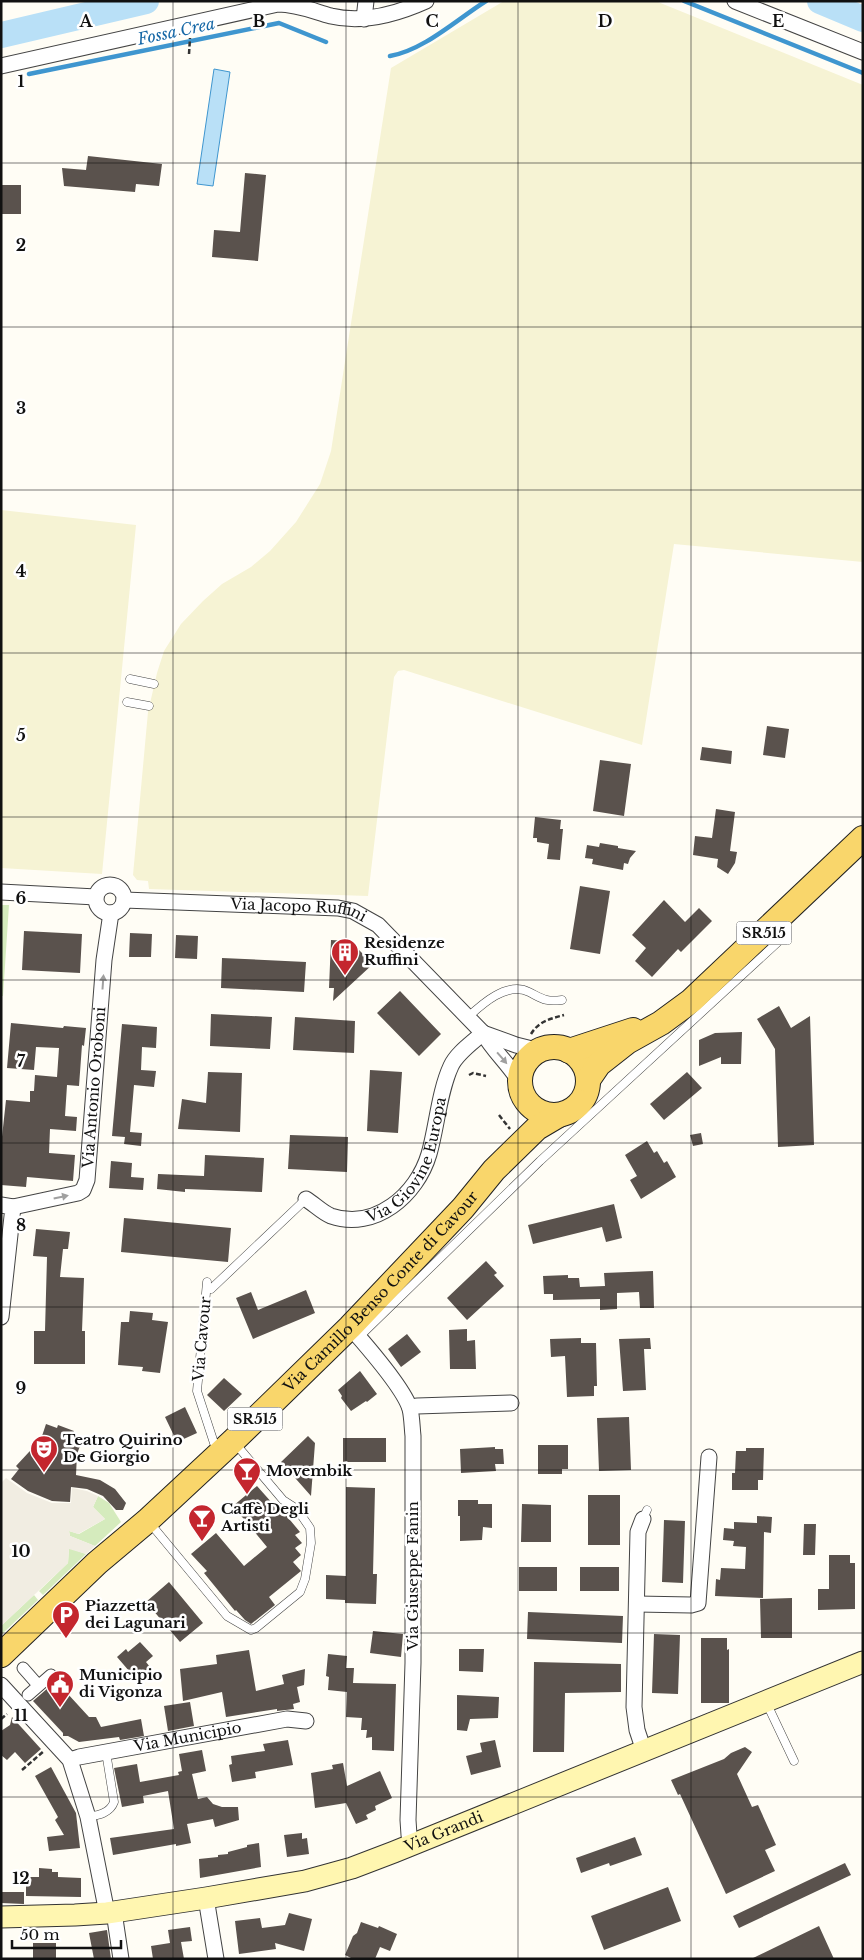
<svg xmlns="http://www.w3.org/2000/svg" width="864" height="1960" font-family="'Libre Baskerville',serif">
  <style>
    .farmland { fill: #f6f3d4 }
    .green { fill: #d5ebbd }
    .plaza { fill: #f1ede2 }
    .water { fill: #b9e0f7; stroke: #3f96cf }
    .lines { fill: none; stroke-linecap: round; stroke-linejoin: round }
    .stream { stroke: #3f96cf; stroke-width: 4.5 }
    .river { stroke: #b9e0f7; stroke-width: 26 }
    .building { fill: #5a524d }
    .service-casing { stroke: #444; stroke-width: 9 }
    .pedestrian-casing { stroke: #444; stroke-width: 13 }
    .minor-casing { stroke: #444; stroke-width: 17 }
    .secondary-casing { stroke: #333; stroke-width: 23 }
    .primary-casing { stroke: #222; stroke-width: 26 }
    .path { stroke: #333; stroke-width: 2.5; stroke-dasharray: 5 2.5; stroke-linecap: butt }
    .service { stroke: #fff; stroke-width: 8 }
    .pedestrian { stroke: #fff; stroke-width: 11 }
    .minor { stroke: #fff; stroke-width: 15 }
    .secondary { stroke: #fff6b0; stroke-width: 21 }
    .primary { stroke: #f9d66b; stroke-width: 24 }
    .oneway { fill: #a0a0a0 }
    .grid { fill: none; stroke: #111; stroke-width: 1; stroke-opacity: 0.55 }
    .labels { text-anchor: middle; stroke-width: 5; stroke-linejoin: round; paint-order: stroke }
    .shield { fill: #fff; stroke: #585858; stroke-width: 1 }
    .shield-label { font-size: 14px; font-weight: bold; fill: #111 }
    .street-label { font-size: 15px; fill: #111; stroke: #fff }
    .poi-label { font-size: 15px; font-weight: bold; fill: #111; stroke: #fff; text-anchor: start }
    .water-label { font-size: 16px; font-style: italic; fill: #1768a6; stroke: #fff }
    .grid-label { font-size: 16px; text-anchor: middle; font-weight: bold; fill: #111; stroke: #fff; stroke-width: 5; stroke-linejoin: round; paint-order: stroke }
  </style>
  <rect width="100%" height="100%" fill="#fffdf5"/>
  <path class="farmland" d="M504 1 658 2 863 85V562L674 544 642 745 404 670 398 671 394 677 368 896 149 889 148 881 137 880 133 875 148 712 157 673 164 651 181 624 203 601 222 584 251 567 270 551 296 522 320 484 331 451 391 68Z
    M1 510 136 525 102 874 1 868Z"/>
  <path class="green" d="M1 905H9L3 996H1Z
    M98 1496 109 1503 121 1522 95 1546 70 1536 69 1531 79 1534 105 1519 93 1507Z
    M69 1548 86 1554 43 1595 39 1591 68 1563Z
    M34 1595 38 1600 1 1635V1626Z"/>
  <path class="plaza" d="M6 1478 27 1493 52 1503H71L72 1488 87 1491 98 1496 93 1507 105 1519 78 1534 69 1531 70 1536 95 1546 86 1554 69 1549 68 1563 1 1626V1483Z"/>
  <path class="water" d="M214 69 230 72 213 186 197 184Z"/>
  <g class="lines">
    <path class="stream" d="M684 1 863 73
      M390 56C424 50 456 20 486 1
      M29 74 279 23 326 42"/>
    <path class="river" d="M820 1 863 19
      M1 35 146 1"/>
  </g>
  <path class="building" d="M88 156 162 164 159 186 136 184 135 192 64 186 62 168 86 170Z
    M245 173 266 175 258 261 212 257 214 230 240 232Z
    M1 185H21V214H1Z
    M767 726 789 729 785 758 763 755Z
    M702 747 732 751 731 764 700 760Z
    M600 760 631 764 624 816 593 811Z
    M716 809 735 812 730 851 737 852 735 863 728 874 717 867 718 859 693 855 695 836 712 838Z
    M535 817 561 820 560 829H563L560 860 547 859 549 844 537 842V838H533Z
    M600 843 618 846V848L636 851 630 858 628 864 624 863 623 870 592 864 593 859 585 858 587 845 599 847Z
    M580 886 610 891 600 954 570 949Z
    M664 900 685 922 699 908 712 921 681 952 678 949 652 977 635 961 646 948 632 935Z
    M24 931 82 934 80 973 22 970Z
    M130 933 152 934 151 957H129Z
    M176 935 198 936 197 959 175 958Z
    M331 940 350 941 373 964 333 1001 334 988H329Z
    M222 958 306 962 304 992 221 988Z
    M400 991 441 1034 419 1056 377 1013Z
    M779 1006 791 1028 810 1016 814 1145 778 1147 775 1049 757 1019Z
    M211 1014 272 1017 270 1049 210 1046Z
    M295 1017 355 1021 354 1053 293 1050Z
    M11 1023 63 1028 64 1026 86 1028 84 1046 82 1045 79 1086 67 1085 65 1116 77 1117 76 1131 50 1129 49 1153 75 1155 73 1181 27 1177 26 1187 1 1185V1146L6 1100 30 1102V1091H34L35 1075 57 1077 59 1048 36 1047 34 1070 7 1068Z
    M122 1024 157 1027 156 1048 142 1047 141 1070 156 1071 154 1087 134 1085 130 1132 142 1133 141 1146 124 1144 125 1137 112 1136Z
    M742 1032 741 1064H721V1057L699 1066V1040L715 1033Z
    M370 1070 402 1072 398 1133 367 1131Z
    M208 1072 242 1073 240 1132 178 1129 182 1099 206 1103Z
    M687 1072 702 1088 664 1120 650 1104Z
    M701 1133 703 1144 693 1146 690 1135Z
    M290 1135 348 1137 347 1172 288 1169Z
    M647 1141 654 1153 657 1151 664 1163 667 1161 676 1177 641 1199 630 1180 637 1176 625 1155Z
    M205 1155 264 1158 262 1192 185 1189V1192L157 1189 158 1174 204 1176Z
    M111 1161 132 1163 131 1177 144 1178 143 1190 109 1188Z
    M614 1204 622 1238 606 1242 602 1227 533 1244 528 1225Z
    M124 1218 231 1228 228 1262 121 1252Z
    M36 1229 70 1232 68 1249H63L60 1277 84 1278 82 1331H85V1364H34V1331H45L47 1257 33 1256Z
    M486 1261 497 1273 494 1275 504 1286 467 1320 447 1298Z
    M653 1271 654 1308H640L639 1292 617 1293V1309L600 1310V1299L553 1300V1294H544L543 1276 568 1275V1278H579L580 1287 605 1286 604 1273Z
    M306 1290 315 1313 253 1339 236 1298 251 1292 258 1310Z
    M130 1311 153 1313 152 1320 168 1322 160 1373 142 1371 143 1367 118 1365 121 1322H129Z
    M467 1329V1341L475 1340 476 1369H450L449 1330Z
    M407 1334 421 1352 401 1367 388 1349Z
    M581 1338V1343H596L597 1386H594V1396L567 1397 565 1356 551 1357 550 1339Z
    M650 1338 651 1349H644L646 1390 623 1391 619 1339Z
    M360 1371 377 1394 367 1402 366 1401 351 1411 341 1398 342 1396 338 1390Z
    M224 1378 242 1394 224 1411 207 1395Z
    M185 1407 197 1433 177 1442 165 1417Z
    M629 1417 631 1470 599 1471 597 1418Z
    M46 1424 57 1428 58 1425 74 1431 73 1434 83 1438 77 1454 76 1475 100 1480 115 1489 126 1503 123 1510H116L103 1496 87 1489 71 1487 70 1502 52 1501 28 1491 11 1479 19 1469 16 1466 41 1439Z
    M308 1436 315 1443 311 1496 281 1462Z
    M343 1438H386V1462H343Z
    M538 1445H568V1469H562V1474H538Z
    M495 1447V1449H503L504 1464H495L496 1471 461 1473 460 1449Z
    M746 1448H764L763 1480H758V1490H732V1473H735L736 1451H746Z
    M257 1486 273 1504 275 1502 300 1532 295 1535 302 1543 295 1548 301 1555 293 1562 301 1571 269 1597 275 1605 251 1624 245 1620 236 1610 235 1611 204 1573 207 1571 191 1554 216 1533 244 1566 267 1547 233 1506Z
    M346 1487 375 1488 373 1574H377L376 1604 345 1603V1600L326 1599V1575L346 1576Z
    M588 1495H620V1545H588Z
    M458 1500H478V1504H492V1528L483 1527 482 1540 460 1541V1516H458Z
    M522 1504 551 1505V1542H521Z
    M757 1516 772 1517 771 1533 764 1532 763 1598 715 1596 716 1579 720 1580 721 1568 745 1569 746 1547 733 1546 734 1541 723 1540 724 1528 734 1529V1522L757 1523Z
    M664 1520 685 1521 683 1583 662 1582Z
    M804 1524H816L815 1555H803Z
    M829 1555H850V1563H855V1609L818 1610V1589H829Z
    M519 1567H557V1591H519Z
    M580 1567H619V1591H580Z
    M169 1582 203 1623 180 1642 146 1602Z
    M792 1598V1638H761L760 1599Z
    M528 1612 623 1616 622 1643 527 1639Z
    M373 1631 403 1634 401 1657 370 1653Z
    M654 1634 680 1635 678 1694 652 1693Z
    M701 1638H727V1650L729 1649V1703H701Z
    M140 1642 153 1656 146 1662 150 1667 136 1679 117 1657 126 1649 128 1652Z
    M459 1649H484L483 1672 459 1671Z
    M249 1650 256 1691 284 1684 282 1675 305 1669 304 1685 297 1687 300 1702 293 1704 294 1709 277 1711V1709L226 1717 222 1692 183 1701 180 1669 217 1664 216 1655Z
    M328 1654 347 1656 346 1668H354L353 1683 396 1684 394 1751 372 1750V1737L366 1738 367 1730H361L362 1718 346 1717 347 1692 328 1690 329 1677 326 1676Z
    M534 1662 621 1664V1692L565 1693 564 1752H533Z
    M56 1681 89 1717H96L101 1727 141 1719 144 1736 120 1740 119 1737 79 1742 68 1736H63V1733L33 1701Z
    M457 1695 499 1697 498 1718 470 1719 467 1731 457 1730Z
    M190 1702 194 1726 168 1731 164 1706Z
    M12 1717 41 1749 25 1763 15 1752 7 1760 1 1755V1731L10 1725Z
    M288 1740 293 1765 255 1772 256 1778 232 1782 229 1765 232 1764 231 1756 265 1751 263 1744Z
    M495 1740 501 1767 471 1775 466 1756 482 1752 480 1743Z
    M745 1747 752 1752 737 1774 752 1807 758 1805 776 1845 765 1850 775 1871 726 1894 680 1794 678 1795 671 1780 724 1759 731 1753Z
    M202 1750 206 1771 192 1774 198 1799 207 1797 213 1804 222 1807H238L239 1820 215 1827 213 1819 187 1824 191 1843 176 1846V1844L113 1855 110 1838 174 1829 168 1791 143 1796 144 1803 122 1807 114 1768 137 1764 140 1782 179 1775 178 1772 182 1771 179 1754Z
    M343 1763 347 1786 380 1771 392 1798 375 1806 376 1810 366 1815 368 1819 356 1824 346 1803 315 1808 311 1773 333 1769 332 1765Z
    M51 1767 76 1813 80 1848 49 1851 47 1837 64 1835 55 1820 58 1817 35 1776Z
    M302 1833V1839L307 1838 309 1854 287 1857 284 1835Z
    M635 1837 642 1855 610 1866 609 1863 581 1873 576 1858Z
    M259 1843 261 1867 200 1878 199 1859 218 1857V1855L228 1854V1852L247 1847V1845Z
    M845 1863 851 1875 739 1928 733 1916Z
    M39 1868 52 1869V1872H58V1877L81 1878V1897L26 1896V1877H39Z
    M668 1887 681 1921 604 1950 591 1916Z
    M1 1892H24V1904L1 1903Z
    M289 1913 312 1919 304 1951 275 1943 276 1949 239 1954 235 1921 260 1918 262 1928 285 1925Z
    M361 1922 378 1928 379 1926 397 1934 390 1951 380 1947 375 1959H353L345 1955 353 1936 357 1933Z
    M819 1926 834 1959H751Z
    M190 1927 192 1941 181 1942 184 1959H153L151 1946 170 1943 168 1930Z
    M107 1930 111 1959H94L89 1933Z
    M33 1943H56V1959H33Z"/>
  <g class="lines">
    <g class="service-casing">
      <path id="service" d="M130 679 154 684
        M127 702 149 706
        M467 1018C482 1004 507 981 529 992 543 999 545 1002 562 1000
        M207 1282 197 1391 214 1443 221 1449
        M211 1289 306 1199
        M359 1337 540 1161 778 942 783 931 779 922
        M643 1519 647 1510
        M149 1522 227 1616 251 1630 256 1628 300 1592 305 1579 311 1543 310 1528 297 1509 283 1500 234 1442
        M767 1704 794 1761
        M88 1817C99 1815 110 1813 114 1802L106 1752"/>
    </g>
    <g class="pedestrian-casing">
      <path id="pedestrian" d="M23 1668 38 1685
        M28 1695 51 1675"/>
    </g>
    <g class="minor-casing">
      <g id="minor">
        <path d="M735 1 863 52"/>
        <path d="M364 19 366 1"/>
        <path d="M1 66 278 4C297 4 313 11 331 16 364 24 397 14 426 1"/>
        <circle cx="110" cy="899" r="14"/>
        <path d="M1 892 96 897"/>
        <path id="s1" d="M124 900 338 908 353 911 378 925 483 1033C494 1052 510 1065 521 1084"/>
        <path d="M483 1033 516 1045 540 1051"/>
        <path id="s2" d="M306 1199C314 1204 323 1213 331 1216 375 1231 417 1195 429 1154 437 1126 439 1092 451 1066 457 1053 472 1043 483 1033"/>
        <path d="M1 1205 13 1207 1 1317"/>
        <path id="s3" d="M13 1207 78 1193 83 1190 87 1180 104 960 111 913"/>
        <path d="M350 1327C365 1344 404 1388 410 1409 412 1417 412 1427 413 1436V1663L408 1820 409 1835 414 1844"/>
        <path d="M410 1408 417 1406 511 1403"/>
        <path d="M643 1519 638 1532 634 1707 637 1730 644 1751"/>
        <path d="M637 1604 691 1605 698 1603 709 1457"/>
        <path d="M1 1685 70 1760 88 1817 107 1913"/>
        <path id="s4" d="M70 1760 79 1757 287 1719 306 1721"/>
        <path d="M206 1898 216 1959"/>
        <path d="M114 1912 121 1959"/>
      </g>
    </g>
    <g class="secondary-casing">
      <g id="secondary">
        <path id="s5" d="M1 1917 75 1915 107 1913 206 1898 305 1881 352 1868 394 1852 863 1662"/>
      </g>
    </g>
    <g class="primary-casing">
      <g id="primary">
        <circle cx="554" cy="1081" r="34"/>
        <path d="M569 1051 633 1030"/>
        <path d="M588 1080 599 1064 627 1042 661 1023 691 1001 863 838"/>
        <path id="s6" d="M1 1655 97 1563 147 1521 233 1441 350 1327 463 1208 494 1170 537 1128 559 1115"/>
      </g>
    </g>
    <path class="path" d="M189 54 190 38
      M531 1034C539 1021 550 1019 564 1015
      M469 1075 473 1073 486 1076
      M499 1115 510 1129
      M1 1719 7 1714
      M22 1770 44 1751"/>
    <use href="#service" class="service"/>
    <use href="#pedestrian" class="pedestrian"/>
    <use href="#minor" class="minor"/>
    <use href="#secondary" class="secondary"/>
    <use href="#primary" class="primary"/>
  </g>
  <defs><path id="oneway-solid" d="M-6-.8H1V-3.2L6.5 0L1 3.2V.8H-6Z" transform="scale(1.25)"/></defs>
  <g class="oneway">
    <use href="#oneway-solid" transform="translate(103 982) rotate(-86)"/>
    <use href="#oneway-solid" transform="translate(502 1058) rotate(49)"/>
    <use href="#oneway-solid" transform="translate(61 1197) rotate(-12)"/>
  </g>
  <path class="grid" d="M173 1V1959M346 1V1959M518 1V1959M691 1V1959M1 163H863M1 327H863M1 490H863M1 653H863M1 817H863M1 980H863M1 1143H863M1 1307H863M1 1470H863M1 1633H863M1 1797H863"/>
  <defs>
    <g id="building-pin" transform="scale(1.4375)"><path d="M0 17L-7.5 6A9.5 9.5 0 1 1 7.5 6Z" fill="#c4262e" stroke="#fff"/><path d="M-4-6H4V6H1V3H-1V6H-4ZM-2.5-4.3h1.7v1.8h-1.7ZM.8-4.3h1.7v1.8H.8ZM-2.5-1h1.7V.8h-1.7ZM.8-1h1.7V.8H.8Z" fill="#fff"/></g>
    <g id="theatre-pin" transform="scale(1.4375)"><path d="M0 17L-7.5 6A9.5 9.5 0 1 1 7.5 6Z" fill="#c4262e" stroke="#fff"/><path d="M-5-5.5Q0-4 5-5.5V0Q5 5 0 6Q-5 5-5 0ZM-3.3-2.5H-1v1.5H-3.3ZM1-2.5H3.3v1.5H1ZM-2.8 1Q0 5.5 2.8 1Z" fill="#fff"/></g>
    <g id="bar-pin" transform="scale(1.4375)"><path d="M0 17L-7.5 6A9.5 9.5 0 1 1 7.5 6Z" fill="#c4262e" stroke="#fff"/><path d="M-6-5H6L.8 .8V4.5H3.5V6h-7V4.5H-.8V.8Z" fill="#fff"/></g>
    <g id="parking-pin" transform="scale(1.4375)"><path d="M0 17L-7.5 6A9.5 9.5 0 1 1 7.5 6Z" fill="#c4262e" stroke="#fff"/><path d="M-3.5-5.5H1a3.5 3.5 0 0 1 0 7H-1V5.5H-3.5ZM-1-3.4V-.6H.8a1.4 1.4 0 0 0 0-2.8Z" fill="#fff"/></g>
    <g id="civic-pin" transform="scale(1.4375)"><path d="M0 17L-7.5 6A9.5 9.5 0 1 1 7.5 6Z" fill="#c4262e" stroke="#fff"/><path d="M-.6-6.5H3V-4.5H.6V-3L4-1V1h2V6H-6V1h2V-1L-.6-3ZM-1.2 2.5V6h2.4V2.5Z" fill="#fff"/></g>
  </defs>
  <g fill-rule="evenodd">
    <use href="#building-pin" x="345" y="952"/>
    <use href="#theatre-pin" x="44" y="1449"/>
    <use href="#bar-pin" x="247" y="1471"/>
    <use href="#bar-pin" x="202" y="1518"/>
    <use href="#parking-pin" x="66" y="1615"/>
    <use href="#civic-pin" x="60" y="1684"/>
  </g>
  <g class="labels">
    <g class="shield">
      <rect x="736.5" y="921.5" width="55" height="23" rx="4"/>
      <rect x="227.5" y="1407.5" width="55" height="23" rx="4"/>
    </g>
    <g class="shield-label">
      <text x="764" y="938">SR515</text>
      <text x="255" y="1424">SR515</text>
    </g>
    <g class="street-label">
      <text dy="5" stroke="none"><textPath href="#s1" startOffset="175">Via Jacopo Ruffini</textPath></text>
      <text dy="5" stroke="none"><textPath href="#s3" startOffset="176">Via Antonio Oroboni</textPath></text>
      <text dy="5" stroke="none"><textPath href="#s2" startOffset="142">Via Giovine Europa</textPath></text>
      <text dy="5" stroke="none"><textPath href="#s6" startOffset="526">Via Camillo Benso Conte di Cavour</textPath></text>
      <text transform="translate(202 1339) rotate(-85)" y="5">Via Cavour</text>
      <text transform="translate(413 1576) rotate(-90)" y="5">Via Giuseppe Fanin</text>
      <text dy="5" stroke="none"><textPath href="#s4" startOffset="120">Via Municipio</textPath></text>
      <text dy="5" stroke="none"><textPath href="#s5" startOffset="454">Via Grandi</textPath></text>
    </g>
    <g class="poi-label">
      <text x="364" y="948">Residenze<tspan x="364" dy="17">Ruffini</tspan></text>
      <text x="63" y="1445">Teatro Quirino<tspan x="63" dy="17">De Giorgio</tspan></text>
      <text x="266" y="1476">Movembik</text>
      <text x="221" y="1514">Caffè Degli<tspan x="221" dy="17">Artisti</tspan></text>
      <text x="85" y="1611">Piazzetta<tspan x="85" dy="17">dei Lagunari</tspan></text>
      <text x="79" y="1680">Municipio<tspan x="79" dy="17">di Vigonza</tspan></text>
    </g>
    <g class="water-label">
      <text transform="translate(176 31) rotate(-12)" y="6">Fossa Crea</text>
    </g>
  </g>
  <g class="grid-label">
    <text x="86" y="27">A</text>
    <text x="259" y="27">B</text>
    <text x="432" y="27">C</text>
    <text x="605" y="27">D</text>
    <text x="778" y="27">E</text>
    <text x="21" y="87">1</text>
    <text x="21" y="251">2</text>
    <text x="21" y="414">3</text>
    <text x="21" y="577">4</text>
    <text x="21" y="741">5</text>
    <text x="21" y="904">6</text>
    <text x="21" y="1067">7</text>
    <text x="21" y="1231">8</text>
    <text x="21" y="1394">9</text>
    <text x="21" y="1557">10</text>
    <text x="21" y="1721">11</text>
    <text x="21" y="1884">12</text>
  </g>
  <rect width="864" height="1960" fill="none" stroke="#111111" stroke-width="5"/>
  <path d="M12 1940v8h109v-8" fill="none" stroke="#111111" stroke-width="2.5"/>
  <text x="20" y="1940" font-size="15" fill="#111111" stroke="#ffffff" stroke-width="4" paint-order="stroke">50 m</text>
</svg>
